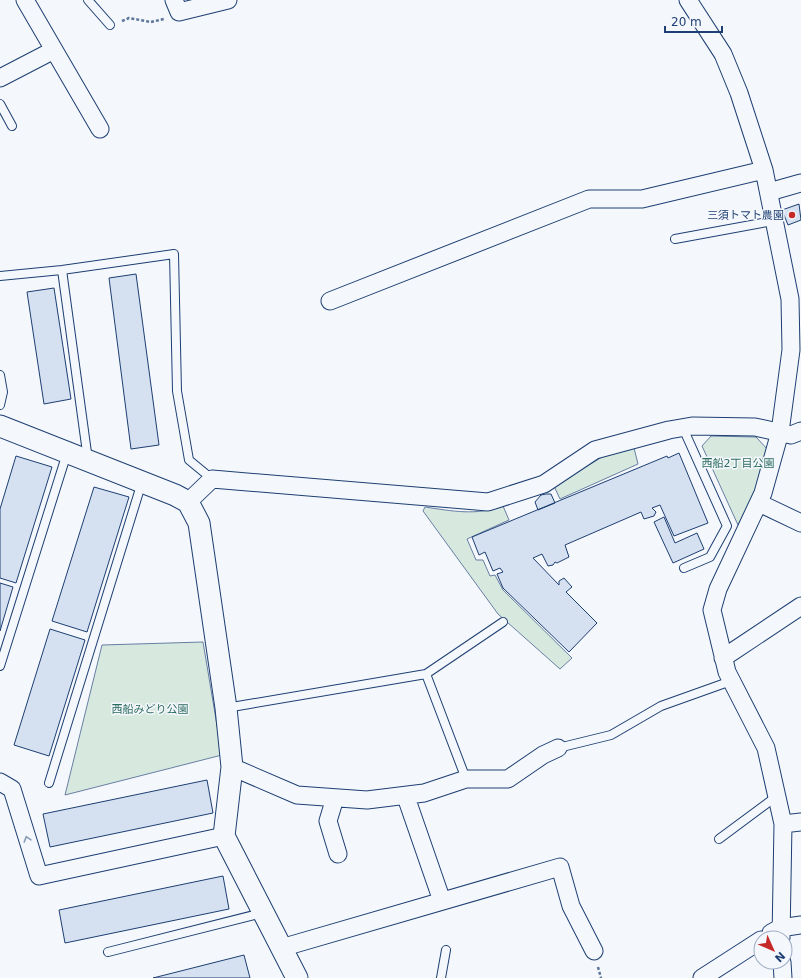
<svg xmlns="http://www.w3.org/2000/svg" width="801" height="978" font-family="'DejaVu Sans','Noto Sans JP',sans-serif">
  <style>
    .green { fill: #d7e8df; stroke: #687fa3 }
    .building { fill: #d5e0f0; stroke: #1d3f73 }
    .lines { fill: none; stroke-linecap: round; stroke-linejoin: round }
    .service-casing { stroke: #1d3f73; stroke-width: 10 }
    .minor-casing { stroke: #1d3f73; stroke-width: 19 }
    .tertiary-casing { stroke: #1d3f73; stroke-width: 23 }
    .path { stroke: #5e769c; stroke-width: 2.5; stroke-dasharray: 3 2; stroke-linecap: butt }
    .service { stroke: #f4f7fb; stroke-width: 8 }
    .minor { stroke: #f4f7fb; stroke-width: 17 }
    .tertiary { stroke: #f4f7fb; stroke-width: 21 }
    .oneway { stroke: #889bb7 }
    .poi-dot { fill: #c62828; stroke: #f4f7fb; stroke-width: 1.5 }
    .labels { text-anchor: middle; stroke-width: 3; stroke-linejoin: round; paint-order: stroke }
    .poi-label { font-size: 11px; fill: #1d3f73; stroke: #f4f7fb; text-anchor: end }
    .park-label { font-size: 11px; fill: #2c6c60; stroke: #f4f7fb }
  </style>
  <rect width="100%" height="100%" fill="#f4f7fb"/>
  <path class="green" d="M711 436 756 437 769 451 757 488 738 525 702 446Z
    M634 448 638 464 560 499 554 486 607 454Z
    M503 506 509 520 467 539 476 560H483L490 576 495 575 503 590 572 658 560 669 498 614 423 511 425 507C452 511 476 516 503 506Z
    M203 642 222 755 65 795 102 645Z"/>
  <path class="building" d="M799 204 801 220 788 225 782 210Z
    M136 274 159 445 131 449 109 278Z
    M54 288 71 399 44 404 27 292Z
    M679 453 708 523 674 536 660 505 652 508 656 512 654 516 644 519 641 512 565 545 569 557 557 563 555 562 553 565 548 566 542 554 533 558 559 585V581L564 578 572 587 566 592 597 623 569 652 503 588 497 574 503 572 500 568 493 571 485 552 479 555 472 537 667 456 668 458Z
    M16 456 52 467 16 583 0 578V509Z
    M94 487 129 497 87 632 52 621Z
    M546 494H551L555 503 538 510 535 502 541 495Z
    M664 517 675 543 697 533 704 549 673 563 654 522Z
    M0 583 13 587 0 631Z
    M50 629 85 640 49 756 14 745Z
    M207 780 213 813 50 847 43 814Z
    M223 876 229 909 65 943 59 910Z
    M244 955 250 978H153Z"/>
  <g class="lines">
    <g class="service-casing">
      <path id="service" d="M88 0 110 25
        M0 104 12 126
        M675 239 773 221
        M62 270 88 460
        M0 276 62 270 174 254 177 391 189 460 212 479
        M0 375 3 392 0 405
        M683 428 727 526 710 557 684 568
        M0 666 67 453
        M426 674 466 779
        M226 708 426 674 503 622
        M558 748 611 735 661 706 731 681
        M49 783 142 482
        M719 839 777 796
        M108 952 262 913
        M441 978 446 950"/>
    </g>
    <g class="minor-casing">
      <path id="minor" d="M25 0 100 129
        M174 0 179 12 228 0
        M688 0 723 54 739 93 764 170 790 299 791 350 780 432 763 493 718 589 712 610 727 672 766 748 783 824 781 938
        M0 78 54 50
        M769 192 801 183
        M330 301 589 199H642L764 170
        M188 502 212 479 488 502 544 484 595 450 669 430 692 426 755 427 791 435 801 431
        M759 503 801 523
        M723 658 801 606
        M232 767 297 795 367 800 424 793 466 779H508L543 755 558 748
        M0 782 12 789 39 876 224 836
        M406 797 442 901
        M335 798 328 821 338 854
        M783 824 801 822
        M771 933 780 928 801 925
        M281 948 560 867 571 906 594 951
        M782 962 783 978
        M702 978 761 940"/>
    </g>
    <g class="tertiary-casing">
      <path id="tertiary" d="M0 426 175 495 188 502 199 523 226 708 232 767 224 836 297 978"/>
    </g>
    <path class="path" d="M122 21 129 18 151 22 164 19
      M598 967 601 978"/>
    <use href="#service" class="service"/>
    <use href="#minor" class="minor"/>
    <use href="#tertiary" class="tertiary"/>
  </g>
  <defs><path id="oneway-chevron" d="M-2-3.5L2.5 0L-2 3.5" fill="none" stroke-width="1.6" stroke-linecap="round" stroke-linejoin="round"/></defs>
  <use class="oneway" href="#oneway-chevron" transform="translate(27 839) rotate(-107)"/>
  <circle class="poi-dot" cx="792" cy="215" r="4"/>
  <g class="labels">
    <g class="poi-label">
      <text x="784" y="219">三須トマト農園</text>
    </g>
    <g class="park-label">
      <text x="738" y="467">西船2丁目公園</text>
      <text x="150" y="713">西船みどり公園</text>
    </g>
  </g>
  <g transform="translate(773 950) rotate(135)"><circle r="19" fill="#f4f7fb" stroke="#9eadc5"/>
  <path d="M0-3L7 15L0 10L-7 15Z" fill="#c62828"/>
  <text y="-6" font-size="11" font-weight="bold" text-anchor="middle" fill="#1d3f73">N</text>
  </g>
  <path d="M665 26v6h57v-6" fill="none" stroke="#1d3f73" stroke-width="2"/>
  <text x="671" y="26" font-size="12" fill="#1d3f73" stroke="#f4f7fb" stroke-width="3" paint-order="stroke">20 m</text>
</svg>
